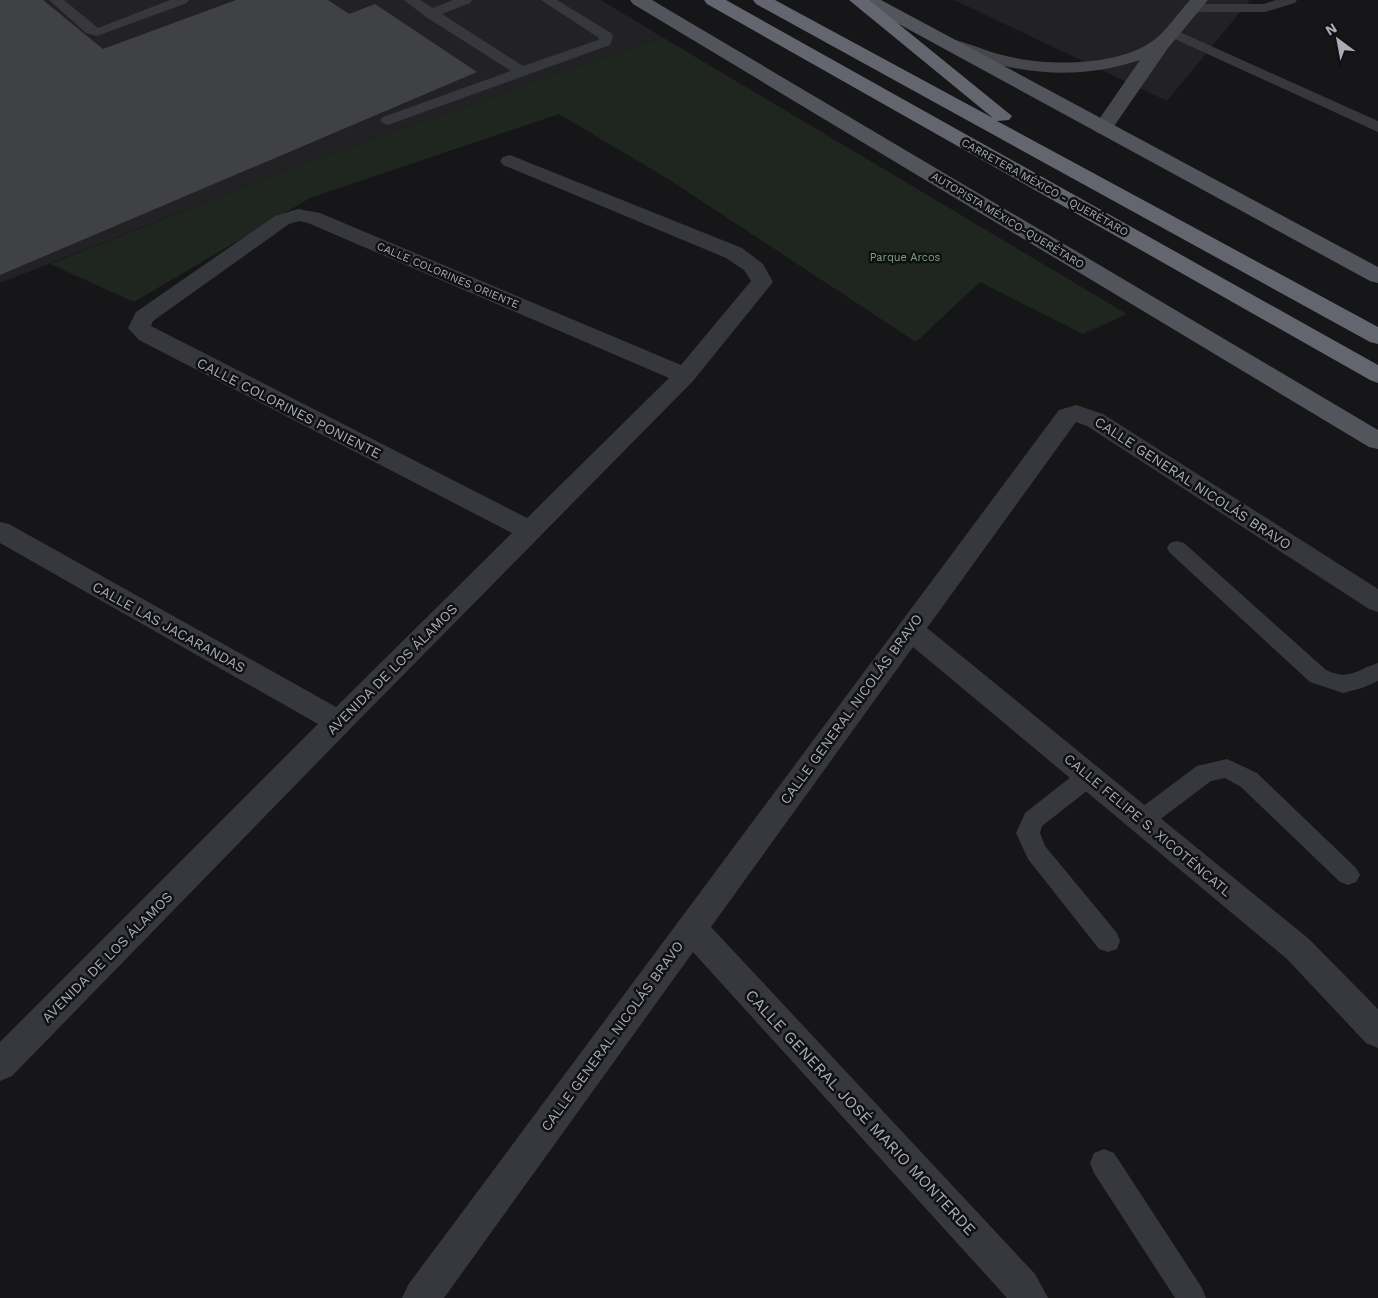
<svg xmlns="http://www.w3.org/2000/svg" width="1378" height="1298" font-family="'Work Sans',sans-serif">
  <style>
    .built { fill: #222225 }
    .green { fill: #1e261f }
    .building { fill: #404145 }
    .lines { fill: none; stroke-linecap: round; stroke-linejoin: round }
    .lane { fill: #37383d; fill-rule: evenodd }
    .street { fill: #37383d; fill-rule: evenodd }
    .secondary { fill: #45474d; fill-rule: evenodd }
    .primary { fill: #53555c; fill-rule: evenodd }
    .highway { fill: #63666e; fill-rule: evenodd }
    .labels { text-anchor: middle; stroke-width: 5; stroke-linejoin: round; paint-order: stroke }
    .far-street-label { font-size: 11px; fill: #a8adb8; stroke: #111113 }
    .far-park-label { font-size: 11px; fill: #7fa381; stroke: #111113 }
    .street-label { font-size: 14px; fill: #a8adb8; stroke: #111113 }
    .near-street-label { font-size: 16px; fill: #a8adb8; stroke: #111113 }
  </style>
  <rect width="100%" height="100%" fill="#161618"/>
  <path class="built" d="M0 0H601L662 37 302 164 0 283Z
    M954 0H1250L1167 101Z"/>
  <path class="green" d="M662 37 1127 314 1083 334 980 282 916 342 668 179 559 114 310 198 134 302 50 264 302 164Z"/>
  <path class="building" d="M0 0H43L103 49 236 0H328L349 14 375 4 477 72 0 275Z"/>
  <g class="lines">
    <path class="lane" d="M49 0H64L98 28 170 0H189L187 3 97 36 86 33Z
      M404 0H420L433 8 453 0H472L470 3 442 14 523 66 598 40 599 38 541 0H557L611 33 613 36 610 45 388 125 383 123 380 120 383 117 511 71 426 17Z
      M1276 0H1297L1295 3 1265 12H1192L1185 8 1192 4H1264Z
      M1171 28 1378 121V132L1166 35 1164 32 1166 29Z
      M1177 541 1184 543 1326 670C1350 681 1356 670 1378 663V681L1362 688 1343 693 1310 682 1170 553 1167 548 1170 543Z
      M1227 759 1257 773 1356 868 1360 875 1356 882 1348 885 1340 882 1241 787 1225 778 1211 781 1150 827 1142 830 1134 827 1130 820 1134 813 1197 766Z
      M1089 767 1097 769 1100 776 1097 783 1042 826 1040 833 1045 846 1117 933 1120 941 1117 949 1108 952 1099 949 1028 859 1016 833 1025 813 1081 769Z
      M1104 1149 1114 1153 1202 1288 1206 1298H1175L1094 1173 1090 1163 1094 1153Z"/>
    <path class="street" d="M510 155 742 248 763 264 773 282 693 381 349 730 12 1076 0 1081V1042L318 724 0 543V522L9 524 336 707 512 533 139 340 128 328 136 312 275 216 298 209 320 213 681 365 751 281 744 270 726 258 503 165 500 161 503 157ZM299 221 308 223 669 378 527 518 151 326 153 321 289 224Z
      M1076 405 1103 414 1378 589V612L1369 609 1087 426 1076 422 927 628 1309 939 1378 1009V1048L1366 1043 1287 959 913 647 711 927 1035 1274 1048 1298H1007L693 952 444 1298H402L408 1285 1059 410Z"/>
    <path class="secondary" d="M1190 0H1208L1168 48 1110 132 1103 134 1096 132 1093 128 1140 60C1084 78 1037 76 981 60 970 58 952 54 946 45L949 41 955 40C972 44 988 52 1006 56 1047 66 1118 67 1154 40 1166 31 1179 12 1190 0Z"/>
    <path class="primary" d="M630 0H652L1378 430V449L1369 447 633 4Z
      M859 0H881L1378 267V283L1370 281 862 4Z"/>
    <path class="highway" d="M704 0H726L1378 365V383L1370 380 707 4Z
      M753 0H775L993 118 849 0H869L1012 116 1009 120 997 121 1378 327V344L1370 342 756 4Z"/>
  </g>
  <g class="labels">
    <g class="far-street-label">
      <text transform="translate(1045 187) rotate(29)" y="4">CARRETERA MÉXICO - QUERÉTARO</text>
      <text transform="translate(1008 220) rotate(31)" y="4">AUTOPISTA MÉXICO-QUERÉTARO</text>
      <text transform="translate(448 275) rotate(23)" y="4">CALLE COLORINES ORIENTE</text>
    </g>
    <g class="far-park-label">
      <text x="905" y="261">Parque Arcos</text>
    </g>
    <g class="street-label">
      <text transform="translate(289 408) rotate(27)" y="5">CALLE COLORINES PONIENTE</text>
      <text transform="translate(1193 483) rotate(33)" y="5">CALLE GENERAL NICOLÁS BRAVO</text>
      <text transform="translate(169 627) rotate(29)" y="5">CALLE LAS JACARANDAS</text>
      <text transform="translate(392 669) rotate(-45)" y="5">AVENIDA DE LOS ÁLAMOS</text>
      <text transform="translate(851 709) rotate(-54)" y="5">CALLE GENERAL NICOLÁS BRAVO</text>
      <text transform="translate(1148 825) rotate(40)" y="5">CALLE FELIPE S. XICOTÉNCATL</text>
      <text transform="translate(107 957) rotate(-45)" y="5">AVENIDA DE LOS ÁLAMOS</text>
      <text transform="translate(612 1036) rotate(-54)" y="5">CALLE GENERAL NICOLÁS BRAVO</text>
    </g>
    <g class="near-street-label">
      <text transform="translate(861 1112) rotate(47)" y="6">CALLE GENERAL JOSÉ MARIO MONTERDE</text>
    </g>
  </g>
  <g transform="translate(1338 40) rotate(328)" stroke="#111113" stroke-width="4" paint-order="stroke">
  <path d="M0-4L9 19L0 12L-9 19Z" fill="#a8adb8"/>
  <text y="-8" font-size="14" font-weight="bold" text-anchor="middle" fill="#a8adb8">N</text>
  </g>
</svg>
